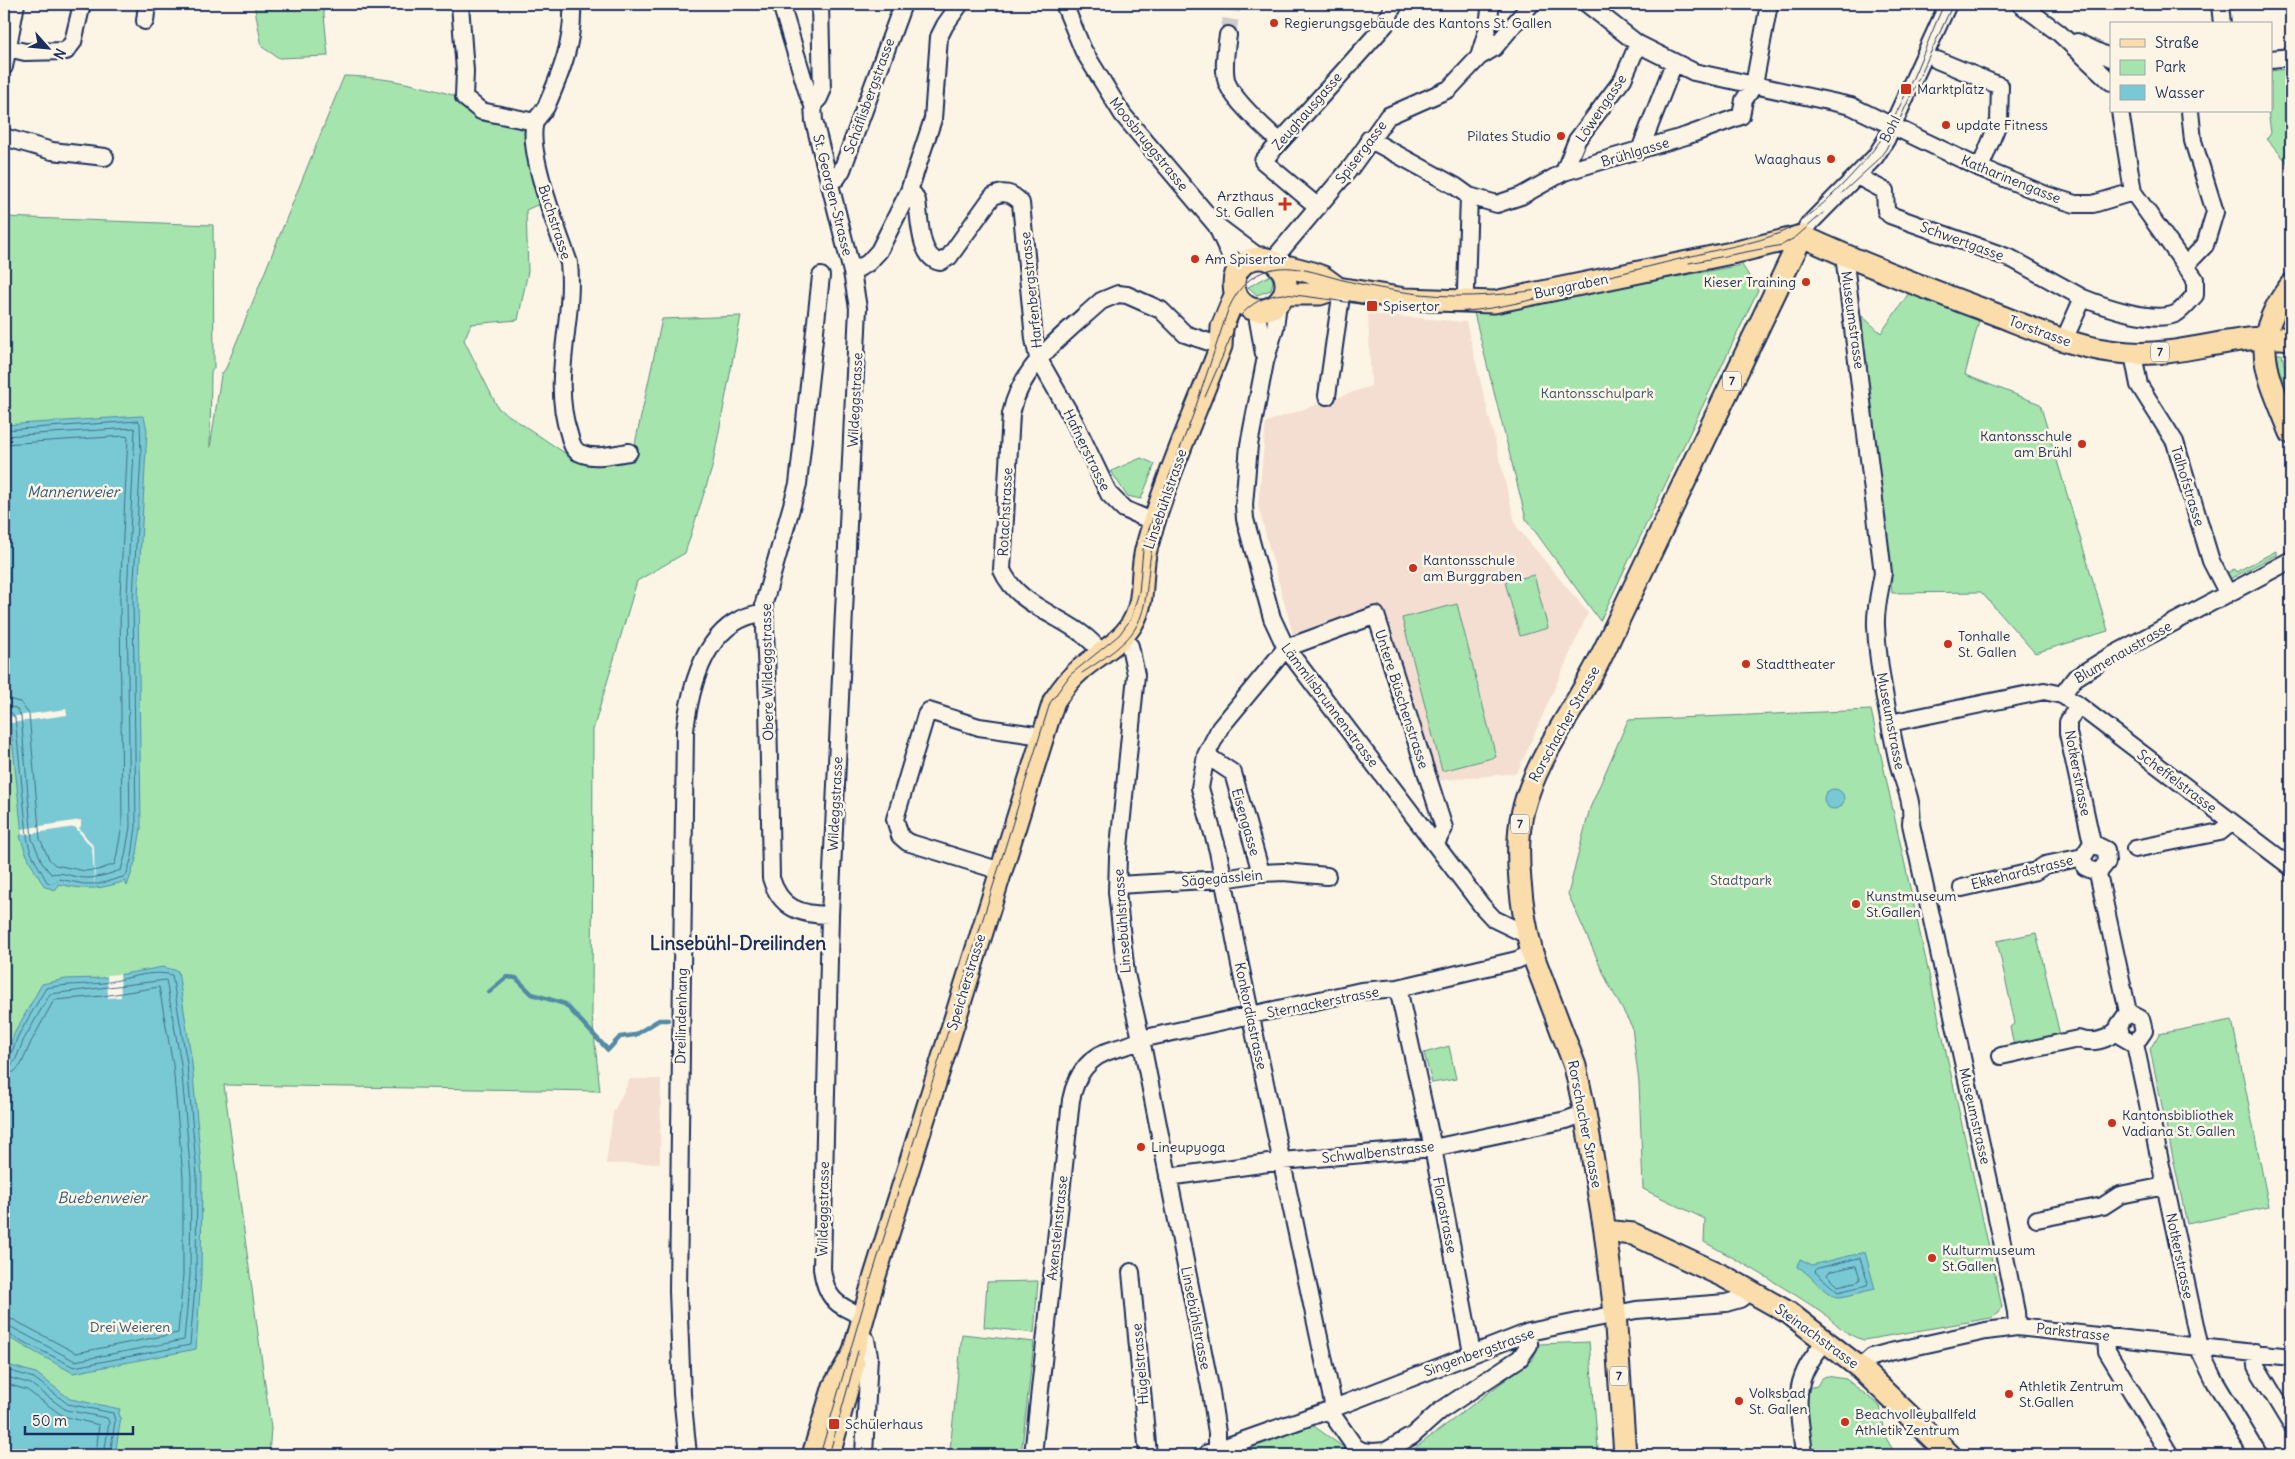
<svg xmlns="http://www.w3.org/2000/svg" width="2295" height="1459" font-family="Delius,sans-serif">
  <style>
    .built { fill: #f4ded1 }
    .green { fill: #a5e4ac; stroke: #608a85 }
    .water { fill: #79c9d4; stroke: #538ba5 }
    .pier { fill: #fcf5e5 }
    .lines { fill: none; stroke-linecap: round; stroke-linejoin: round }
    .shore { stroke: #416d8d; stroke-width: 1 }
    .stream { stroke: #538ba5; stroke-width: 4.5 }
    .minor-tunnel { stroke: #cfcdca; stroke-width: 16; stroke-dasharray: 16 8; stroke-linecap: butt }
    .minor-casing { stroke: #1b2f5e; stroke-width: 20 }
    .major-casing { stroke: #1b2f5e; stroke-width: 25 }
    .minor { stroke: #fcf5e5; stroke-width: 16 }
    .major { stroke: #faddab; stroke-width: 21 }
    .tram { stroke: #1b2f5e; stroke-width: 1 }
    .poi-dot { fill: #c8321e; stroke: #fcf5e5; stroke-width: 2 }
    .labels { text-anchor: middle; stroke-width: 5; stroke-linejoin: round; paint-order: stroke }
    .shield { fill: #fcf5e5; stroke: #5e6a86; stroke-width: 1 }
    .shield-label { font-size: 12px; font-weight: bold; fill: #1b2f5e }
    .poi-label { font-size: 14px; fill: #1b2f5e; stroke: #fcf5e5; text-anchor: start }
    .street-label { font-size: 14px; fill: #1b2f5e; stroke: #fcf5e5 }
    .park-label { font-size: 14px; fill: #37536e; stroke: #fcf5e5 }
    .water-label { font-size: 15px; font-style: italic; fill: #32567c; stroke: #fcf5e5 }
    .district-label { font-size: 19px; font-weight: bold; fill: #1b2f5e; stroke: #fcf5e5 }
  </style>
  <rect width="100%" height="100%" fill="#fcf5e5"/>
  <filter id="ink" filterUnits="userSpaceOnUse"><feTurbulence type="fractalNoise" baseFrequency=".02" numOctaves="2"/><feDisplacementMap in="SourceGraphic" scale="10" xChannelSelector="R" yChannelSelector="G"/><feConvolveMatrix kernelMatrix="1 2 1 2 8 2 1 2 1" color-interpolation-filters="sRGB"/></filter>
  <g filter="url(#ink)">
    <path class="built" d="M1368 314 1466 322 1516 526 1588 613 1517 773 1436 781 1378 611 1293 635 1258 506 1266 422 1371 386Z
      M630 1079H661L660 1163 606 1164 613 1113Z"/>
    <path class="green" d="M254 4H323L328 56 279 58 262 47Z
      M2291 68V167L2267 139 2271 133 2268 111H2271V71Z
      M344 76C407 77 469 99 527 121L548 200 526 210 528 271 518 320 471 324 464 340 498 408 578 462 632 458 662 319 741 316 712 468 685 553 637 581 593 730 592 1015 600 1091 224 1085 271 1428 269 1455H4V217L213 225 214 368 211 372 210 448 221 375 226 368Z
      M1742 265 1758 290 1600 621 1526 519 1474 313Z
      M1271 275 1273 281 1271 290 1257 295 1248 287Z
      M1911 290 1979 320 1965 375 2040 404 2108 631 2035 653 1981 592 1892 593 1864 365 1862 316 1881 333Z
      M2277 354H2282L2291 397V412L2282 388Z
      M1141 458 1155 464 1141 499 1127 496 1111 471Z
      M2276 551V555L2228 580 2225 574 2234 569 2236 572Z
      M1534 575 1548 628 1520 636 1505 582Z
      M1457 604 1496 757 1442 771 1402 618Z
      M1871 710 2002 1307 1999 1313 1991 1318 1864 1340C1845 1336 1835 1321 1820 1311 1782 1286 1744 1263 1704 1242L1705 1219 1643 1189 1639 1083 1632 1027 1608 983 1568 894 1590 808 1628 720Z
      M2036 933 2060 1035 2014 1046 2010 1027 2015 1023 1997 941Z
      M2232 1020 2269 1207 2187 1224 2150 1049 2159 1034Z
      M1449 1046 1456 1079 1432 1083 1424 1053Z
      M1038 1281 1034 1333 984 1327 987 1282Z
      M962 1334 1034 1342 1021 1455 950 1450Z
      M1589 1342 1598 1448 1606 1455H1406L1533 1359 1539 1344Z
      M1826 1376 1846 1379 1880 1406 1886 1438 1896 1455H1808L1807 1388 1817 1386 1821 1379Z
      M1311 1424 1354 1455H1232V1453Z"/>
    <path class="water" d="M141 416 144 417 147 430 138 597 141 828 136 859 127 886 125 881C98 890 86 890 58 884L56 890 45 887C34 871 26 856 20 836L22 835 21 825 10 718H6L4 671V425Z
      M1824 799a10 10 0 1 1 20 0a10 10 0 1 1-20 0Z
      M163 967 178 971 192 1063 202 1176 201 1275 196 1349 73 1373 4 1335V1061L14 1034 42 984 66 979 102 978Z
      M1865 1252 1875 1289C1864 1291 1851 1296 1839 1297 1827 1298 1810 1273 1798 1267L1800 1259 1812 1265Z
      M4 1364 36 1373 70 1399 120 1409 118 1416 121 1417 115 1455H4Z"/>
    <path class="pier" d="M66 709 67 715 11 723 10 717Z
      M81 820V826L79 828 94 847 95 889 92 848 75 827 22 835 21 829Z
      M120 974 121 997 108 998 107 975Z"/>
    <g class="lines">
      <path class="shore" d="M4 430 138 421 140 423 141 455 133 597 136 827 132 857 126 876 99 884H84L59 879 52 884 47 882C34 857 28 855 26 825L15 718 12 713 4 712
        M4 436 133 428 135 429 127 596 130 827 125 856 121 870C109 874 98 878 86 878 74 878 63 871 51 874L43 864 32 839 21 716 16 708 4 706
        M4 444 125 436 128 437 120 596 122 826 115 864 98 870 85 871 55 865 49 859 40 839 29 714 20 702 4 698
        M4 1060 10 1057 18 1036 46 988C65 984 84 985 103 983 125 980 151 969 172 975L187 1064 197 1176 196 1275 190 1345 74 1367 4 1332
        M4 1066 11 1065 15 1061 24 1039 50 994 166 980 181 1064 191 1177 190 1275 184 1340 75 1361 11 1327 4 1325
        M4 1074 14 1072 21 1065 31 1042 54 1000 103 996 159 987 173 1065 183 1177V1275L178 1333 76 1353 14 1320 4 1318
        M1860 1258 1868 1282 1867 1285 1838 1292 1815 1272 1816 1269Z
        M1856 1266 1860 1278 1859 1281 1838 1286 1827 1275 1829 1272Z
        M4 1369 34 1378 68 1404 113 1413 115 1421 110 1455
        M4 1376 31 1384 66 1410 107 1418 109 1422 104 1455
        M4 1383 27 1390 63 1416 99 1425 96 1455"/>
      <path class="stream" d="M489 992 507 977 516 978 532 994 565 1004 608 1050 620 1037 635 1035 659 1020H668"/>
      <path class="minor-tunnel" d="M1228 35 1233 4"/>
      <g class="minor-casing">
        <path id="minor" d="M460 4 465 71 464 97 481 111 535 122
          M572 4C574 41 561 73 546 107 543 112 537 117 535 122 526 150 559 234 569 263 575 320 550 378 569 434 571 441 572 450 580 453 595 460 614 454 629 452
          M781 4 808 94 813 105 814 121 852 272 858 308 830 915 822 1269C826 1298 836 1306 863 1316
          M1064 4 1083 50 1123 115 1216 225 1260 258
          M1587 4 1638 44 1694 72 1851 106 1980 168 2046 195 2075 204H2093L2133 192
          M2020 4 2059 33 2111 82
          M2220 4 2222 24
          M145 21 147 4
          M1228 35C1226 48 1222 73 1228 85 1236 103 1266 129 1280 142
          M2077 42 2111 58
          M8 48 25 52 66 51 73 42 82 4
          M1479 57 1487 31 1491 4
          M2271 59 2291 57
          M1937 60 2000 86 1999 121 1980 168
          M4 67 16 4
          M813 105 819 98 822 91 820 4
          M4 137 52 151 105 157
          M1369 139 1455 186 1469 196 1497 204 1521 196 1564 172 1686 136 1741 116 1744 100 1754 85 1769 4
          M1640 150 1674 63
          M1564 172 1577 140 1623 79 1638 44
          M1857 176 1885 191 1886 211 1890 215 2012 259 2083 298
          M829 181 837 178 842 170 903 4
          M909 191 914 195 917 201C920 219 919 258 940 262L949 257 992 197C1003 190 1013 193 1021 203L1034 339 1038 358 1074 421 1109 494 1124 509 1154 522
          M1318 207 1263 161 1385 25 1394 4
          M1217 227 1238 272
          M1802 236 1810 223 1875 157 1886 140 1948 4
          M1844 255 1883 573C1880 590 1875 609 1876 626 1878 670 1888 714 1897 758 1902 782 1914 799 1911 824L1998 1222 2016 1312 2017 1327
          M1272 261 1352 166 1388 116 1449 89 1479 57 1494 48 1531 4
          M2185 266 2205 245 2215 212 2193 141 2190 111
          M852 272 868 263 879 251 909 191 933 119 939 37 945 25 960 4
          M821 276 798 484 764 603 768 705 771 878C780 908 800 915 830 915
          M1466 290 1469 196
          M1278 303 1275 328 1265 362 1249 445 1244 505 1245 519 1272 618 1286 648 1482 906 1494 919 1527 935
          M1256 309 1264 354
          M2064 340 2083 298C2105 307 2152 323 2175 314 2182 311 2190 300 2195 295V279L2133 192 2120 111
          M2133 354 2139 385 2175 442 2211 561 2228 594
          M1327 396 1342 289
          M1122 637 1130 646 1136 675 1118 857 1117 892 1126 974 1141 1039 1211 1392 1217 1433V1455
          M1102 654C1077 617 1020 612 1002 570L1011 414C1021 364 1065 334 1101 301L1118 294 1127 295 1161 310 1185 334 1221 346
          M2062 695 2075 678 2107 658 2291 560
          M2078 705 2068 722V733L2092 843 2083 857 2085 867 2098 873 2107 862 2106 850 2092 843
          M1890 723 2044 691 2062 695 2078 705 2291 867
          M1206 755 1233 773 1261 873
          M2135 849 2220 832 2232 822
          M1001 871 907 842 900 836 895 819 926 715 929 711 979 727 1042 736
          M2098 873 2128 1012
          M1117 885 1224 879 1261 873 1284 872 1327 876
          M1962 888 2036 871 2045 865 2083 857
          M1398 988 1433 1148 1472 1353
          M2128 1012 2141 1019 2144 1031 2135 1044 2121 1036 2119 1025Z
          M2135 1044 2201 1353 2214 1380 2259 1455
          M2001 1056 2078 1039C2087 1042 2097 1042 2106 1038 2112 1036 2113 1031 2120 1030
          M1168 1177 1282 1161 1433 1148 1566 1120 1585 1113
          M2037 1219 2103 1206 2120 1195 2165 1186
          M1131 1272 1148 1455
          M858 1335 866 1340 869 1356 864 1455
          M2106 1336 2107 1351 2170 1455
          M2255 1352 2256 1366 2291 1424
          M1860 1368 1872 1357 1890 1352 1986 1331 2017 1327 2291 1357
          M1334 1408 1240 965 1218 851 1200 788 1206 755 1220 728 1286 648 1376 615 1444 828 1436 843
          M1329 1410 1355 1447 1362 1451 1373 1452 1386 1451 1412 1436 1440 1411 1520 1358 1529 1345V1332
          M1208 1453 1329 1410 1529 1332 1636 1310 1726 1303 1740 1299 1750 1291
          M688 1455 682 1394 678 1291 685 730C691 682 707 619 763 613
          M1033 1455 1071 1100C1076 1075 1088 1056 1115 1049 1124 1046 1133 1045 1141 1039L1361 991 1398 988 1517 960 1532 953
          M1804 1455C1799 1404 1788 1383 1826 1341"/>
      </g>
      <g class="major-casing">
        <path id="major" d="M1802 236C1865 265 1930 290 1995 314 2039 331 2082 351 2129 353 2184 357 2237 332 2291 339
          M1234 284a26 26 0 1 1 52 0a26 26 0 1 1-52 0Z
          M1280 268 1290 267 1309 272 1323 277 1338 288 1405 299 1494 302 1741 251 1802 236
          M2291 285C2247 342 2267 372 2291 433
          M1284 294H1320L1338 288
          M1605 1231 1633 1234 1725 1277 1789 1313 1860 1368 1950 1455
          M813 1455 834 1386 853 1354 874 1279 1054 701C1062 689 1070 678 1081 669 1098 654 1119 645 1132 624 1147 599 1139 572 1147 546 1165 479 1196 411 1221 346L1222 327 1236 293
          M829 1455 854 1364
          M1625 1455 1615 1313 1605 1231 1585 1113 1575 1066 1532 953C1522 914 1513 849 1523 810 1536 760 1568 719 1592 674 1601 658 1609 640 1617 623L1802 236"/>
      </g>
      <use href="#minor" class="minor"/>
      <use href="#major" class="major"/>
      <path class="tram" d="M1842 193 1878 160 1886 149 1953 4
        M1689 263 1782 245 1796 237 1823 213
        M1205 397 1239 318C1250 303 1266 295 1284 294 1340 299 1395 313 1451 312 1487 311 1522 302 1557 294
        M1082 673C1097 663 1113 653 1126 640 1151 615 1145 580 1152 548 1155 532 1162 516 1167 500
        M820 1455 871 1279 1050 703 1070 675 1119 635 1131 619 1139 592 1143 550 1147 534 1193 415 1228 310C1238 287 1253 271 1279 268 1298 266 1320 274 1339 279 1366 286 1393 291 1420 294 1515 304 1609 276 1700 254 1734 245 1775 241 1803 220 1827 203 1869 159 1884 135 1909 94 1925 47 1944 4
        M829 1455 858 1351"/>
    </g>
  </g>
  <g class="poi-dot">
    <circle cx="1274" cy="23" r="5"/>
    <rect x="1900" y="83" width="12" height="12" rx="2.5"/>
    <circle cx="1946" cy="125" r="5"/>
    <circle cx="1561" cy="136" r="5"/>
    <circle cx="1831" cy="159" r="5"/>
    <path d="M1282.5 196.5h5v5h5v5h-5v5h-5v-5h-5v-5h5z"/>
    <circle cx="1195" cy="259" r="5"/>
    <circle cx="1806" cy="282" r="5"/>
    <rect x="1366" y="300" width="12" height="12" rx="2.5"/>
    <circle cx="2082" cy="444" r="5"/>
    <circle cx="1413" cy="568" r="5"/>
    <circle cx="1948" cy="644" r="5"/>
    <circle cx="1746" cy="664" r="5"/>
    <circle cx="1856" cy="904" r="5"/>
    <circle cx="2112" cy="1123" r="5"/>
    <circle cx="1141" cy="1147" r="5"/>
    <circle cx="1932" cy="1258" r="5"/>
    <circle cx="2009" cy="1394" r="5"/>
    <circle cx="1739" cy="1401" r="5"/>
    <circle cx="1845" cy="1422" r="5"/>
    <rect x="828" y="1418" width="12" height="12" rx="2.5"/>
  </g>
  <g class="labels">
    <g class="shield">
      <rect x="2151" y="342.5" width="18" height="19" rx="4"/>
      <rect x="1723" y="371.5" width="18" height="19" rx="4"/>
      <rect x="1511" y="814.5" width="18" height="19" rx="4"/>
      <rect x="1610" y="1366.5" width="18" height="19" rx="4"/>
    </g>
    <g class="shield-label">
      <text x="2160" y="356">7</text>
      <text x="1732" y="385">7</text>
      <text x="1520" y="828">7</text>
      <text x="1619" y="1380">7</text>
    </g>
    <g class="poi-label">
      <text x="1284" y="28">Regierungsgebäude des Kantons St. Gallen</text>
      <text x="1917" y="94">Marktplatz</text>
      <text x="1956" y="130">update Fitness</text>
      <text x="1551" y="141" text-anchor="end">Pilates Studio</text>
      <text x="1821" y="164" text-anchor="end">Waaghaus</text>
      <text x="1274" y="201" text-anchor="end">Arzthaus<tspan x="1274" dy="16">St. Gallen</tspan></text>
      <text x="1205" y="264">Am Spisertor</text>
      <text x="1796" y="287" text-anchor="end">Kieser Training</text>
      <text x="1383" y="311">Spisertor</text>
      <text x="2072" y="441" text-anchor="end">Kantonsschule<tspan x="2072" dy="16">am Brühl</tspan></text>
      <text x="1423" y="565">Kantonsschule<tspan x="1423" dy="16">am Burggraben</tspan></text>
      <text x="1958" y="641">Tonhalle<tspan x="1958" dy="16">St. Gallen</tspan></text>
      <text x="1756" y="669">Stadttheater</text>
      <text x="1866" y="901">Kunstmuseum<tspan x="1866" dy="16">St.Gallen</tspan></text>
      <text x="2122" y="1120">Kantonsbibliothek<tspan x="2122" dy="16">Vadiana St. Gallen</tspan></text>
      <text x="1151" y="1152">Lineupyoga</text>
      <text x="1942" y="1255">Kulturmuseum<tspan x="1942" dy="16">St.Gallen</tspan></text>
      <text x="2019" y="1391">Athletik Zentrum<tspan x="2019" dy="16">St.Gallen</tspan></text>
      <text x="1749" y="1398">Volksbad<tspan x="1749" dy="16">St. Gallen</tspan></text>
      <text x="1855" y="1419">Beachvolleyballfeld<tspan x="1855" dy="16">Athletik Zentrum</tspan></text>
      <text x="845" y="1429">Schülerhaus</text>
    </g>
    <g class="street-label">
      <text transform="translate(869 96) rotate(-70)" y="5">Schäflisbergstrasse</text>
      <text transform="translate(1601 108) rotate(-56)" y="5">Löwengasse</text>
      <text transform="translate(1307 111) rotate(-49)" y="5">Zeughausgasse</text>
      <text transform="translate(1890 129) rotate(-63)" y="5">Bohl</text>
      <text transform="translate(1149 144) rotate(51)" y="5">Moosbruggstrasse</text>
      <text transform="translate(1361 152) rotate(-53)" y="5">Spisergasse</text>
      <text transform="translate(1635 152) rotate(-17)" y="5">Brühlgasse</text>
      <text transform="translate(2011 179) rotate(22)" y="5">Katharinengasse</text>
      <text transform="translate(833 195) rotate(76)" y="5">St. Georgen-Strasse</text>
      <text transform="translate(555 222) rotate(72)" y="5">Buchstrasse</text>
      <text transform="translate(1962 241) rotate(20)" y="5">Schwertgasse</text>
      <text transform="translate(1571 286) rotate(-12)" y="5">Burggraben</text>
      <text transform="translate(1031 290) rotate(-96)" y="5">Harfenbergstrasse</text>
      <text transform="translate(1853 320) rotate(82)" y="5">Museumstrasse</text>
      <text transform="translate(2040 331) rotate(20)" y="5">Torstrasse</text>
      <text transform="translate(855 400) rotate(-87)" y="5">Wildeggstrasse</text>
      <text transform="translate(1087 450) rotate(64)" y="5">Hafnerstrasse</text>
      <text transform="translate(2188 486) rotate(73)" y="5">Talhofstrasse</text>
      <text transform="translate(1165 499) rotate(-71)" y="5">Linsebühlstrasse</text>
      <text transform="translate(1005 512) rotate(-87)" y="5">Rotachstrasse</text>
      <text transform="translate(2123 652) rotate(-30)" y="5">Blumenaustrasse</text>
      <text transform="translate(767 672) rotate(-91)" y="5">Obere Wildeggstrasse</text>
      <text transform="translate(1402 699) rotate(72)" y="5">Untere Büschenstrasse</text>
      <text transform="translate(1330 705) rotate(53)" y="5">Lämmlisbrunnenstrasse</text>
      <text transform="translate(1891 721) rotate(79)" y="5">Museumstrasse</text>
      <text transform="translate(1564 724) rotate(-61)" y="5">Rorschacher Strasse</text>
      <text transform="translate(2078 773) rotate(79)" y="5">Notkerstrasse</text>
      <text transform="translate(2177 781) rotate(37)" y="5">Scheffelstrasse</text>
      <text transform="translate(835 804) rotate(-87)" y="5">Wildeggstrasse</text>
      <text transform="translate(1246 822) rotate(74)" y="5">Eisengasse</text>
      <text transform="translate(2022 872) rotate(-14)" y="5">Ekkehardstrasse</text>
      <text transform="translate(1222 878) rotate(-5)" y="5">Sägegässlein</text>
      <text transform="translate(1122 921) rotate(-94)" y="5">Linsebühlstrasse</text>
      <text transform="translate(966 982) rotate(-73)" y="5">Speicherstrasse</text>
      <text transform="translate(1323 1002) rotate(-11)" y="5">Sternackerstrasse</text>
      <text transform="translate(681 1016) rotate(-89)" y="5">Dreilindenhang</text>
      <text transform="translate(1251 1016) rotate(78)" y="5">Konkordiastrasse</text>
      <text transform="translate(1975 1116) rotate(77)" y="5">Museumstrasse</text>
      <text transform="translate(1585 1124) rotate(79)" y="5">Rorschacher Strasse</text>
      <text transform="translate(1378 1152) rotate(-6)" y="5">Schwalbenstrasse</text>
      <text transform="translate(823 1209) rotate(-89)" y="5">Wildeggstrasse</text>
      <text transform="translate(1445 1215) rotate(79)" y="5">Florastrasse</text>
      <text transform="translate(1057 1228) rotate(-84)" y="5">Axensteinstrasse</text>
      <text transform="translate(2180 1256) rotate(78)" y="5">Notkerstrasse</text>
      <text transform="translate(1196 1318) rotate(79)" y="5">Linsebühlstrasse</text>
      <text transform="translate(2073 1332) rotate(6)" y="5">Parkstrasse</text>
      <text transform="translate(1817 1336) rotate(36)" y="5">Steinachstrasse</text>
      <text transform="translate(1479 1352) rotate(-20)" y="5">Singenbergstrasse</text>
      <text transform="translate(1140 1364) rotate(-95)" y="5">Hügelstrasse</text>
    </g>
    <g class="park-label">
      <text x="1597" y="398">Kantonsschulpark</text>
      <text x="1741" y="885">Stadtpark</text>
      <text x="130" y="1332">Drei Weieren</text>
    </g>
    <g class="water-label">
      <text x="73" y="497">Mannenweier</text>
      <text x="102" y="1203">Buebenweier</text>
    </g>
    <g class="district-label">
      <text x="738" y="950">Linsebühl-Dreilinden</text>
    </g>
  </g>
  <rect width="2295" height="1459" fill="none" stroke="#fcf5e5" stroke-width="20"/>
  <rect x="10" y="10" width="2275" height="1439" fill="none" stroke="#1b2f5e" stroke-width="2" filter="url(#ink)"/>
  <rect x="2110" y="22" width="162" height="90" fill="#fcf5e5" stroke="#a2a6af"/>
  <rect x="2120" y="39" width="25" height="8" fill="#faddab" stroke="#a2a6af"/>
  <text x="2155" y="48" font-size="15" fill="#1b2f5e">Straße</text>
  <rect x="2120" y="60" width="25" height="15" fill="#a5e4ac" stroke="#a2a6af"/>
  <text x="2155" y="72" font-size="15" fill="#1b2f5e">Park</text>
  <rect x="2120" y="85" width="25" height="15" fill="#79c9d4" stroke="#a2a6af"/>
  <text x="2155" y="98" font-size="15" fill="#1b2f5e">Wasser</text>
  <g transform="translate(48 48) rotate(117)" stroke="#fcf5e5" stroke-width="4" paint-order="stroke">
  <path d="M0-4L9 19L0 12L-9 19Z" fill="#1b2f5e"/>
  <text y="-8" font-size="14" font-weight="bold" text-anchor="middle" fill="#1b2f5e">N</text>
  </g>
  <path d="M25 1426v8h108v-8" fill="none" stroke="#1b2f5e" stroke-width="2.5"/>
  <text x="32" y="1426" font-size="15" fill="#1b2f5e" stroke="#fcf5e5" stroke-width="4" paint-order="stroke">50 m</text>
</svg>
